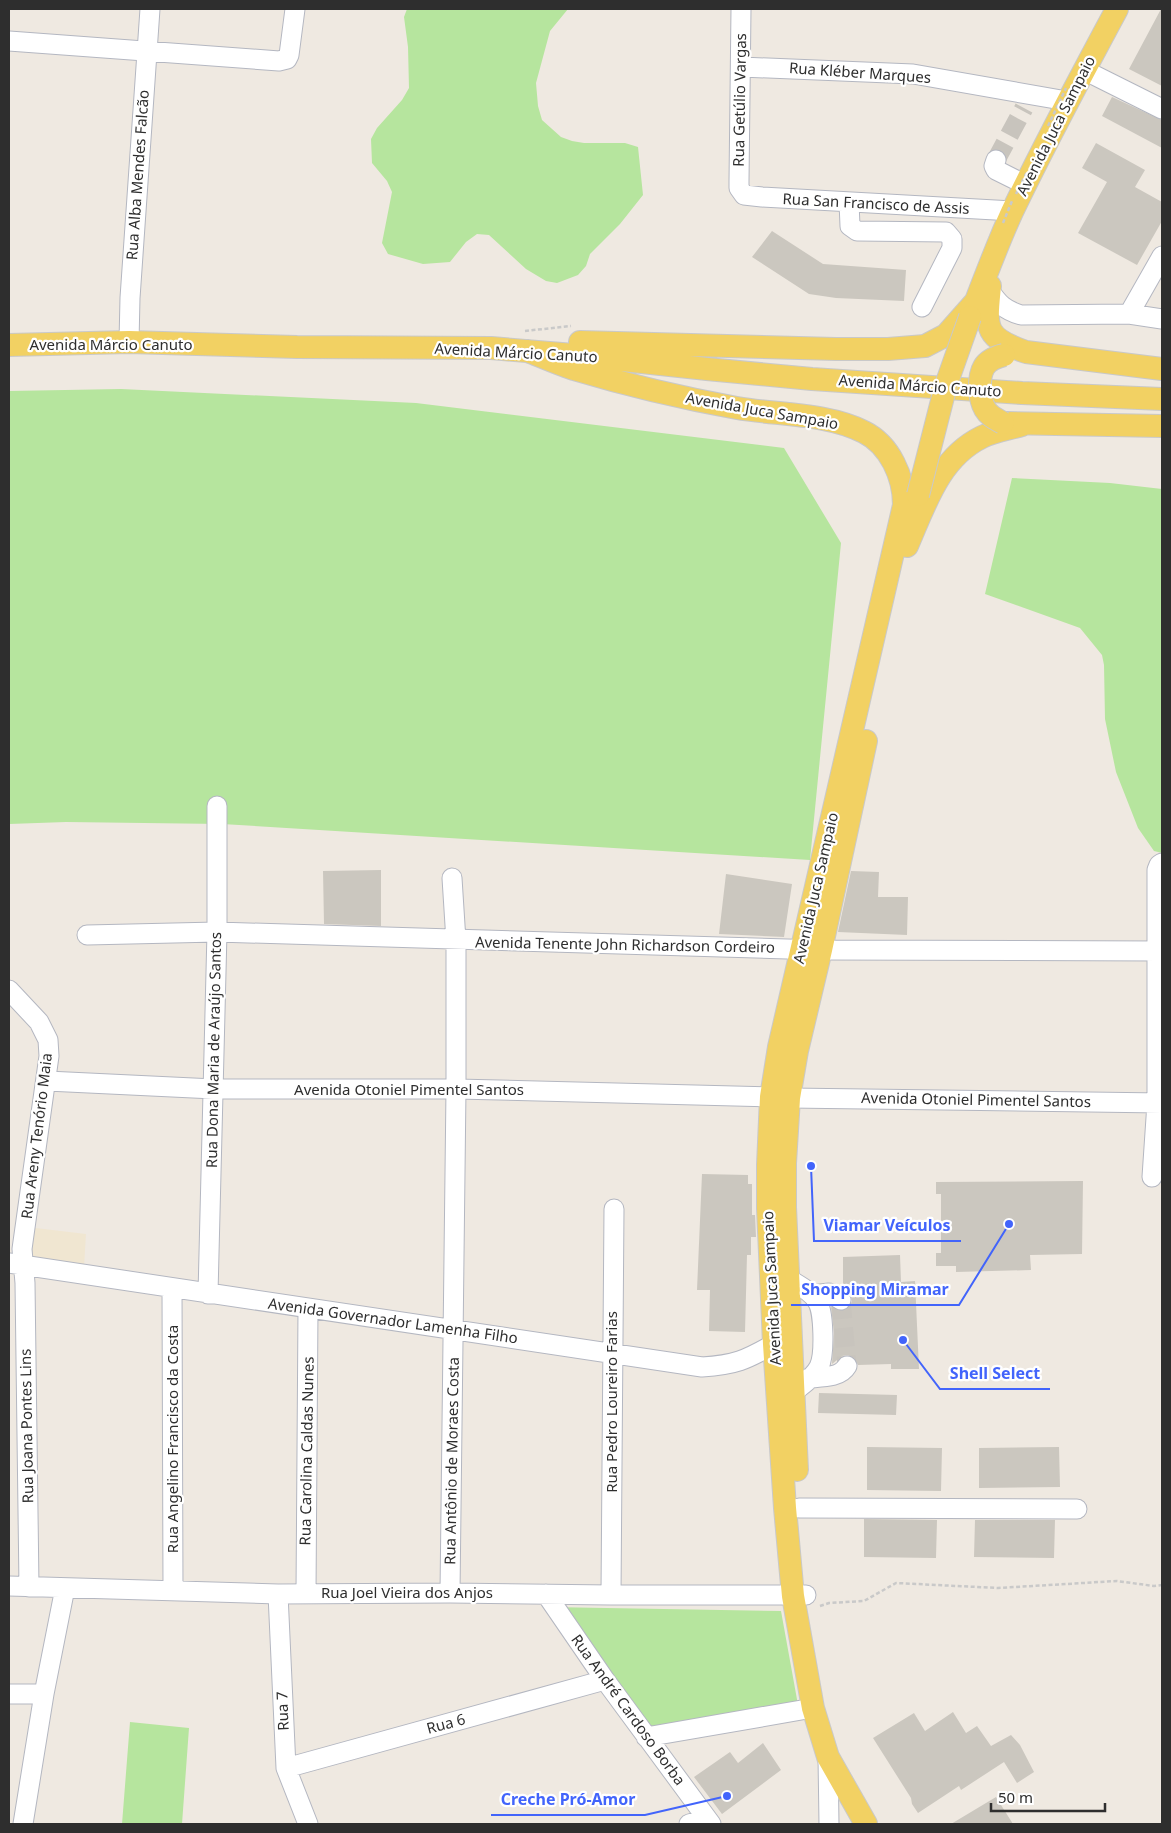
<svg xmlns="http://www.w3.org/2000/svg" width="1171" height="1833" font-family="'Noto Sans',sans-serif">
  <style>
    .education { fill: #f0e6d1 }
    .green { fill: #b6e59e }
    .building { fill: #cbc7bf }
    .lines { fill: none; stroke-linecap: round; stroke-linejoin: round }
    .minor-tunnel { stroke: #c8c4bd; stroke-width: 19; stroke-dasharray: 19 9; stroke-linecap: butt }
    .minor-casing { stroke: #b4b7c1; stroke-width: 21 }
    .major-casing { stroke: #c9c9c9; stroke-width: 24 }
    .path { stroke: #c9c9c9; stroke-width: 2.5; stroke-dasharray: 4 2.5; stroke-linecap: butt }
    .minor { stroke: #fff; stroke-width: 19 }
    .major { stroke: #f2d163; stroke-width: 22 }
    .major-bridge-casing { stroke: #c9c9c9; stroke-width: 24; stroke-linecap: butt }
    .path-bridge { stroke: #c9c9c9; stroke-width: 2.5; stroke-dasharray: 4 2.5; stroke-linecap: butt }
    .major-bridge { stroke: #f2d163; stroke-width: 22 }
    .labels { text-anchor: middle; stroke-width: 4.5; stroke-linejoin: round; paint-order: stroke }
    .street-label { font-size: 15px; fill: #2e2e2e; stroke: #fff }
    .leader { fill: none; stroke: #4264fb; stroke-width: 2 }
    .callout-dot { fill: #4264fb; stroke: #fff; stroke-width: 2 }
    .callout-label { font-size: 16px; text-anchor: middle; font-weight: bold; fill: #4264fb; stroke: #fff; stroke-width: 4.5; stroke-linejoin: round; paint-order: stroke }
  </style>
  <rect width="100%" height="100%" fill="#efe9e1"/>
  <path class="education" d="M27 1227 86 1234 84 1267 22 1260Z"/>
  <path class="green" d="M407 9H568L550 31 536 83 538 106 542 120 561 137 572 141 584 143H625L638 147 643 195 620 224 590 254 586 266 578 275 557 283 546 281 526 269 489 235 477 234 466 242 450 262 423 264 388 254 382 243 392 192 387 181 372 163 371 139 377 128 402 100 409 88 408 47 404 17Z
    M121 389 416 403 784 448 841 543 810 860 222 824 66 822 9 824V391Z
    M1012 478 1110 483 1162 489V853L1154 851 1138 828 1116 772 1105 719 1104 665 1102 655 1080 628 985 594Z
    M549 1607 781 1611 800 1716 643 1731Z
    M130 1722 189 1728 182 1824H122Z"/>
  <path class="building" d="M1161 9H1162V86L1129 69Z
    M1112 97 1162 120V148L1102 116Z
    M1096 143 1145 170 1135 187 1162 202V221L1137 265 1078 233 1107 182 1082 168Z
    M772 231 823 264 906 270 904 301 836 298 809 294 752 257Z
    M381 870V926L324 924 323 871Z
    M851 871 879 872 878 897H908L907 935 838 932Z
    M726 874 792 884 784 937 719 934Z
    M702 1174 748 1175V1184H752V1215H755L756 1237H751V1255H747L745 1332 709 1331 710 1290H697Z
    M1083 1181 1082 1254 1030 1255 1031 1270 956 1272V1266H936V1253H941V1194H936V1182Z
    M900 1255 901 1282 915 1281 919 1369H891V1364L858 1365 854 1358 848 1355 842 1356 832 1364 834 1333 831 1307 840 1311 846 1310 850 1306 852 1301 850 1294 843 1288V1257Z
    M819 1393 897 1395 896 1415 818 1413Z
    M867 1447 942 1448 941 1491 867 1490Z
    M1059 1447 1060 1487 979 1488V1448Z
    M864 1519 937 1520 936 1558 864 1557Z
    M975 1520H1055L1054 1558 974 1557Z
    M953 1712 966 1733 977 1726 991 1746 1011 1735 1020 1745 1034 1772 1017 1783 1004 1762 961 1790 959 1786 918 1813 912 1804 911 1798 873 1738 914 1713 925 1731Z
    M763 1743 781 1770 722 1814 694 1777 730 1752 738 1763Z
    M996 1797 1013 1824H951Z"/>
  <g class="lines">
    <path class="minor-tunnel" d="M996 160 1024 108
      M841 1300 847 1366"/>
    <g class="minor-casing">
      <path id="minor" d="M741 9 739 181V188L744 195 762 197 1013 211
        M9 41 279 61 287 59 289 55 295 9
        M741 67 913 74 1067 101
        M1084 70 1162 109
        M996 160 994 166 996 170 1026 185
        M849 202 850 226 857 231 946 232 952 239V248L922 307
        M989 290C999 304 1004 310 1021 315L1129 314 1162 319
        M1129 314 1162 256
        M129 342 130 298 150 9
        M87 935 217 932 821 950 1162 951
        M9 990 39 1022 48 1040 49 1056 22 1249 25 1283 29 1587
        M47 1081 214 1089H456L771 1097
        M789 1098 1162 1103
        M1152 1177 1157 1103V870L1159 865 1162 863
        M9 1263 702 1367C735 1365 746 1360 774 1344
        M789 1279C798 1285 811 1291 817 1301 824 1311 825 1355 819 1367 814 1377 803 1384 794 1392
        M172 1288 173 1590
        M208 1294 217 932V806
        M812 1295 829 1293 841 1300
        M809 1378C822 1377 840 1378 847 1366
        M799 1508 1077 1509
        M9 1586 278 1594 450 1593 611 1595H806
        M450 1593 456 1089V941L452 878
        M278 1594 286 1768 308 1824
        M306 1594 308 1309
        M546 1594 605 1680 711 1824
        M611 1595 614 1209
        M9 1694H44
        M646 1737 813 1708
        M828 1757 829 1824
        M286 1768 605 1680
        M23 1824 44 1694 65 1588
        M689 1824 707 1819"/>
    </g>
    <g class="major-casing">
      <path id="major" d="M990 286C986 328 983 337 1026 352L1162 369
        M971 314C984 280 997 245 1012 212 1045 143 1081 76 1117 9
        M580 342 836 349H888L925 346 946 335 977 300
        M9 345 129 342 297 347 491 348 586 356 707 369 812 379 1022 393 1162 399
        M528 351C543 357 559 364 574 369 627 385 682 398 737 408 777 415 827 413 864 432 890 445 904 477 904 505L779 1047 771 1097 768 1165V1208L774 1344 785 1508 793 1596 813 1708 828 1757 866 1824
        M1007 423 1162 426
        M907 546C925 505 939 458 982 437 994 431 1009 429 1022 425
        M797 1470 785 1207V1163L789 1098 797 1051 821 950 866 741"/>
    </g>
    <path class="path" d="M525 331 571 326
      M820 1606 829 1603 864 1601 896 1583 998 1588 1117 1581 1154 1586 1162 1585"/>
    <use href="#minor" class="minor"/>
    <use href="#major" class="major"/>
    <g class="major-bridge-casing">
      <path id="major-bridge" d="M1003 423C996 419 989 416 985 409 979 399 978 377 984 367 988 360 996 357 1004 355
        M918 495 946 385 970 317"/>
    </g>
    <path class="path-bridge" d="M1048 126 1066 88
      M1016 194 1027 172
      M1003 223 1012 201"/>
    <use href="#major-bridge" class="major-bridge"/>
  </g>
  <g class="labels">
    <g class="street-label">
      <text transform="translate(860 73) rotate(4)" y="5">Rua Kléber Marques</text>
      <text transform="translate(740 100) rotate(-89)" y="5">Rua Getúlio Vargas</text>
      <text transform="translate(1056 126) rotate(-63)" y="5">Avenida Juca Sampaio</text>
      <text transform="translate(138 175) rotate(-86)" y="5">Rua Alba Mendes Falcão</text>
      <text transform="translate(876 204) rotate(3)" y="5">Rua San Francisco de Assis</text>
      <text x="111" y="350">Avenida Márcio Canuto</text>
      <text transform="translate(516 353) rotate(3)" y="5">Avenida Márcio Canuto</text>
      <text transform="translate(920 386) rotate(4)" y="5">Avenida Márcio Canuto</text>
      <text transform="translate(762 411) rotate(10)" y="5">Avenida Juca Sampaio</text>
      <text transform="translate(816 888) rotate(-77)" y="5">Avenida Juca Sampaio</text>
      <text transform="translate(625 945) rotate(1)" y="5">Avenida Tenente John Richardson Cordeiro</text>
      <text transform="translate(214 1050) rotate(-89)" y="5">Rua Dona Maria de Araújo Santos</text>
      <text x="409" y="1095">Avenida Otoniel Pimentel Santos</text>
      <text transform="translate(976 1100) rotate(1)" y="5">Avenida Otoniel Pimentel Santos</text>
      <text transform="translate(37 1136) rotate(-83)" y="5">Rua Areny Tenório Maia</text>
      <text transform="translate(772 1288) rotate(-93)" y="5">Avenida Juca Sampaio</text>
      <text transform="translate(393 1321) rotate(8)" y="5">Avenida Governador Lamenha Filho</text>
      <text transform="translate(612 1402) rotate(-90)" y="5">Rua Pedro Loureiro Farias</text>
      <text transform="translate(27 1426) rotate(-91)" y="5">Rua Joana Pontes Lins</text>
      <text transform="translate(173 1439) rotate(-90)" y="5">Rua Angelino Francisco da Costa</text>
      <text transform="translate(307 1451) rotate(-89)" y="5">Rua Carolina Caldas Nunes</text>
      <text transform="translate(452 1461) rotate(-89)" y="5">Rua Antônio de Moraes Costa</text>
      <text x="407" y="1598">Rua Joel Vieira dos Anjos</text>
      <text transform="translate(628 1710) rotate(54)" y="5">Rua André Cardoso Borba</text>
      <text transform="translate(283 1711) rotate(-92)" y="5">Rua 7</text>
      <text transform="translate(446 1724) rotate(-15)" y="5">Rua 6</text>
    </g>
  </g>
  <path class="leader" d="M811 1166L814 1241H961M1009 1224L959 1305H791M903 1340L940 1389H1050M727 1796L645 1815H491"/>
  <g class="callout-dot">
    <circle cx="811" cy="1166" r="5"/>
    <circle cx="1009" cy="1224" r="5"/>
    <circle cx="903" cy="1340" r="5"/>
    <circle cx="727" cy="1796" r="5"/>
  </g>
  <g class="callout-label">
    <text x="887" y="1231">Viamar Veículos</text>
    <text x="875" y="1295">Shopping Miramar</text>
    <text x="995" y="1379">Shell Select</text>
    <text x="568" y="1805">Creche Pró-Amor</text>
  </g>
  <rect width="1171" height="1833" fill="none" stroke="#2e2e2e" stroke-width="20"/>
  <path d="M991 1803v8h114v-8" fill="none" stroke="#2e2e2e" stroke-width="2.5"/>
  <text x="998" y="1803" font-size="15" fill="#2e2e2e" stroke="#ffffff" stroke-width="4" paint-order="stroke">50 m</text>
</svg>
